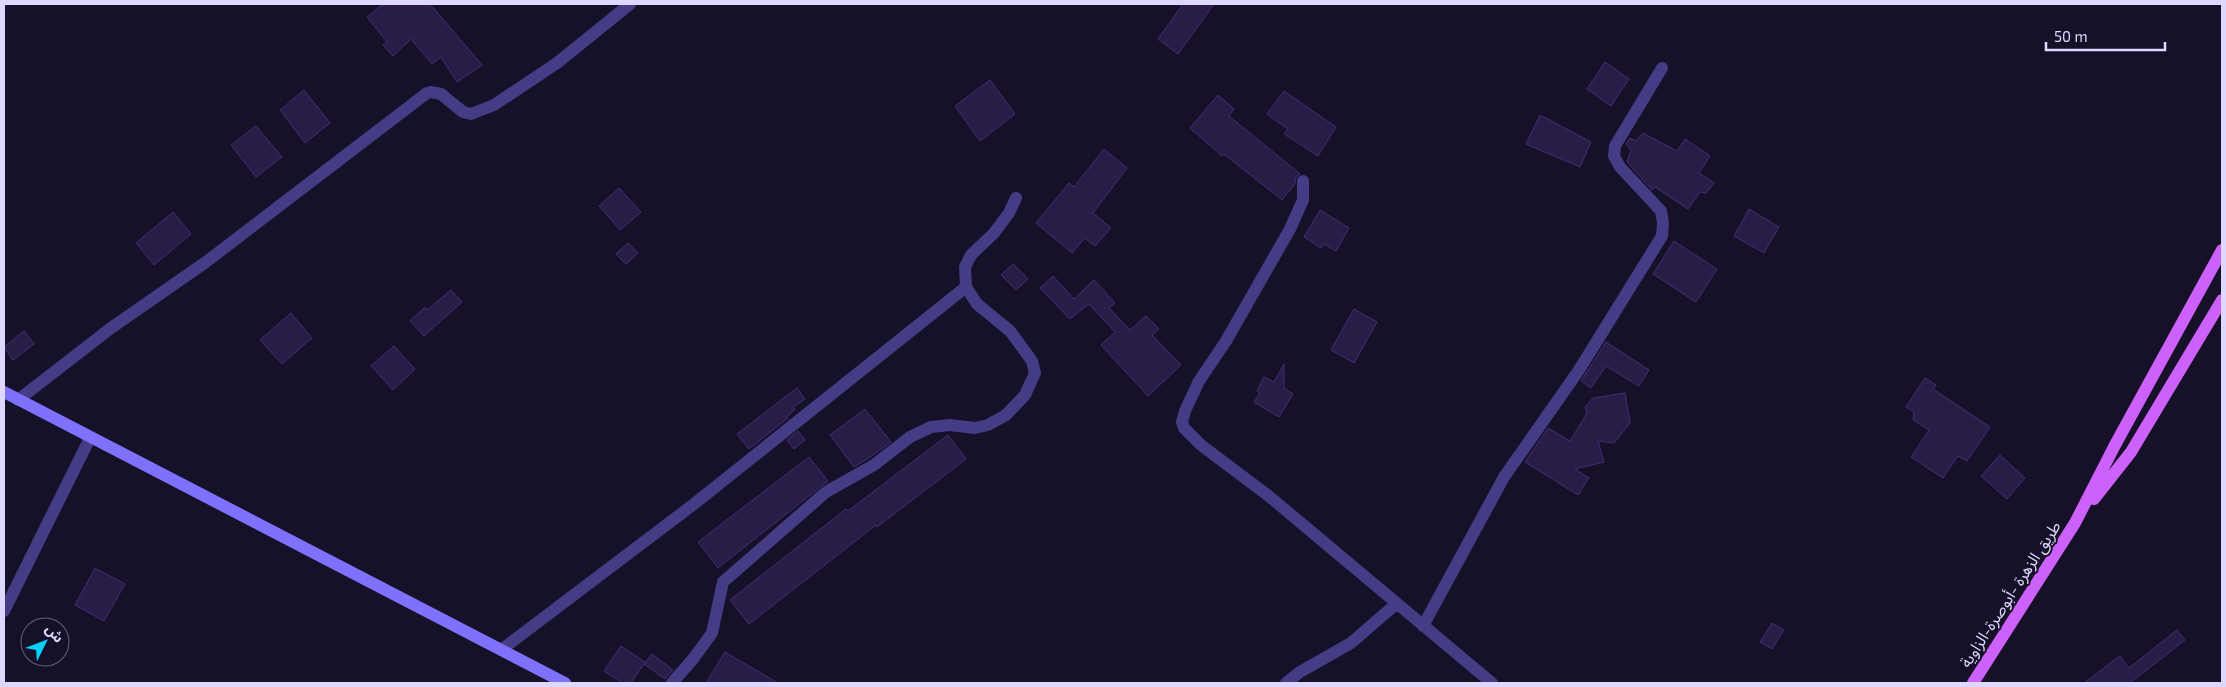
<svg xmlns="http://www.w3.org/2000/svg" width="2226" height="687" font-family="'Exo 2','Noto Sans Arabic',sans-serif">
  <style>
    .building { fill: #291d48; stroke: #422f74 }
    .lines { fill: none; stroke-linecap: round; stroke-linejoin: round }
    .street { stroke: #443c85; stroke-width: 12 }
    .secondary { stroke: #7e71fc; stroke-width: 12 }
    .primary { stroke: #cd61fc; stroke-width: 12 }
    .labels { text-anchor: middle; stroke-width: 4; stroke-linejoin: round; paint-order: stroke }
    .street-label { font-size: 16px; fill: #dfd8fe; stroke: #161028 }
  </style>
  <rect width="100%" height="100%" fill="#161028"/>
  <path class="building" d="M383 4H430L482 65 457 82 441 57 432 64 411 39 393 56 383 45 387 42 367 17Z
    M1183 4H1214L1178 54 1158 39Z
    M1605 62 1629 79 1611 106 1587 89Z
    M990 80 1015 114 980 141 955 106Z
    M304 90 330 123 305 143 280 110Z
    M1284 91 1336 127 1318 156 1284 134 1288 129 1267 114Z
    M1218 95 1234 109 1229 116 1300 174 1296 177 1295 184 1282 200 1224 154 1222 156 1190 128Z
    M1540 115 1591 142 1580 167 1526 144Z
    M256 126 282 157 256 177 231 145Z
    M1643 133 1677 151 1685 139 1710 156 1699 173 1714 183 1706 193 1700 192 1688 209 1655 187 1652 190 1627 162 1631 150 1626 144 1630 138 1636 141Z
    M1104 149 1127 168 1093 213 1111 228 1095 246 1085 238 1072 253 1036 223 1069 183 1074 187Z
    M619 188 641 212 620 230 599 206Z
    M1749 209 1779 227 1764 253 1734 236Z
    M1320 210 1349 228 1336 251 1324 244 1321 248 1304 237Z
    M173 212 191 234 154 265 136 243Z
    M1674 241 1717 269 1696 302 1653 274Z
    M628 243 638 253 626 264 616 254Z
    M1013 264 1028 279 1016 290 1001 275Z
    M1053 276 1074 299 1094 280 1115 303 1109 308 1130 330 1146 316 1159 329 1152 335 1181 365 1148 396 1101 345 1115 332 1089 304 1070 319 1040 288Z
    M451 290 462 302 424 336 410 321 425 307 427 310Z
    M1354 309 1377 322 1354 363 1331 350Z
    M291 313 312 338 282 364 260 340Z
    M24 331 34 344 13 360 4 347Z
    M1606 342 1649 370 1639 386 1606 366 1591 388 1581 381Z
    M394 346 415 369 393 390 371 366Z
    M1284 364V388L1293 394 1279 417 1254 402 1260 393 1257 391 1264 377 1274 382Z
    M1925 378 1936 385 1933 389 1990 427 1967 461 1958 456 1943 478 1911 457 1929 430 1913 420 1914 412 1906 407Z
    M797 388 805 399 793 407 795 409 787 417 788 418 749 449 737 434Z
    M1625 393 1630 423 1614 443 1598 441 1604 462 1575 469 1589 478 1578 495 1525 462 1548 428 1570 441 1587 413 1585 407 1593 398Z
    M865 409 891 442 869 458 854 467 830 435Z
    M798 431 805 440 794 449 787 440Z
    M948 435 966 459 877 527 876 525 749 624 730 600 846 509 848 511Z
    M2000 455 2025 478 2007 499 1981 476Z
    M809 457 828 481 718 568 698 542Z
    M95 568 125 584 104 621 75 605Z
    M1772 623 1784 630 1772 649 1760 642Z
    M2177 630 2185 640 2130 683H2084L2120 656 2129 668Z
    M621 646 645 662 631 683H622L604 671Z
    M725 652 778 683H706Z
    M652 654 673 670 665 679 644 664Z"/>
  <g class="lines">
    <path class="street" d="M1303 181V200L1290 229 1226 341 1199 381 1185 411 1182 422 1184 428 1201 445 1270 497 1492 683
      M18 400 111 328 206 262 427 93 431 92 441 94 463 112 471 114 494 105 557 63 630 4
      M4 611 90 438
      M1423 626 1504 477 1579 370 1662 236 1663 223 1661 211 1620 167 1614 156 1615 146 1662 68
      M501 650 694 504 966 287
      M672 683 693 659 712 633 723 582 826 492 874 465 910 437 931 427 950 425 975 428 988 425 1006 415 1025 395 1035 373 1032 361 1010 331 977 304 966 287 965 267 971 255 994 233 1009 213 1016 198
      M1286 683 1300 672 1351 643 1396 604"/>
    <path class="secondary" d="M4 392 565 683"/>
    <path class="primary" d="M2094 499 2131 452 2222 300
      M1973 683 2075 523 2115 445 2222 250"/>
  </g>
  <g class="labels">
    <g class="street-label">
      <text transform="translate(2010 594) rotate(-57)" y="6">طريق الزهرة -أبوصرة-الزاوية</text>
    </g>
  </g>
  <rect width="2226" height="687" fill="none" stroke="#dfd8fe" stroke-width="10"/>
  <g transform="translate(45 642) rotate(48)"><circle r="24" fill="#161028" stroke="#66607e"/>
  <path d="M0-4L9 19L0 12L-9 19Z" fill="#08d0fa"/>
  <text y="-8" font-size="14" font-weight="bold" text-anchor="middle" fill="#dfd8fe">ش</text>
  </g>
  <path d="M2046 42v8h119v-8" fill="none" stroke="#dfd8fe" stroke-width="2.5"/>
  <text x="2054" y="42" font-size="15" fill="#dfd8fe" stroke="#161028" stroke-width="4" paint-order="stroke">50 m</text>
</svg>
